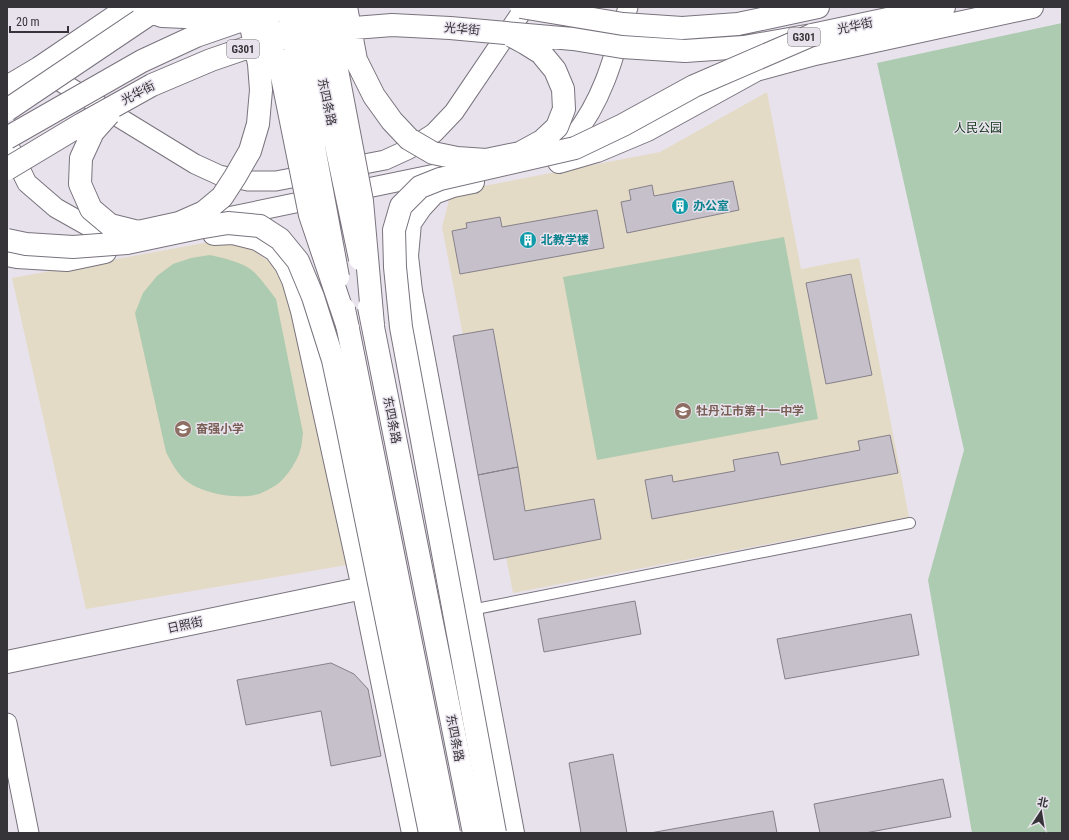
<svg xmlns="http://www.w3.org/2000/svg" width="1069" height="840" font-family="'Roboto Condensed','Noto Sans SC',sans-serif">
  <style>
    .education { fill: #e3dbc5 }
    .green { fill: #adcbb0 }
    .building { fill: #c6c0ca; stroke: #86808b }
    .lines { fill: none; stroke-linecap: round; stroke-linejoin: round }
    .service-casing { stroke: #79737d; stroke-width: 12 }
    .minor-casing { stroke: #79737d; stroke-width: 21 }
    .tertiary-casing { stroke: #79737d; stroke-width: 24 }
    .trunk-casing { stroke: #79737d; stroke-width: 24 }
    .service { stroke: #fff; stroke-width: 10 }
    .minor { stroke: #fff; stroke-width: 19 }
    .tertiary { stroke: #fff; stroke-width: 22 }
    .trunk { stroke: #fff; stroke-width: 22 }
    .secondary-bridge-casing { stroke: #79737d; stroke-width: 24; stroke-linecap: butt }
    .trunk-bridge-casing { stroke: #79737d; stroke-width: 24; stroke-linecap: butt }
    .secondary-bridge { stroke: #fff; stroke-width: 22 }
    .trunk-bridge { stroke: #fff; stroke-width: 22 }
    .labels { text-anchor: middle; stroke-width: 3; stroke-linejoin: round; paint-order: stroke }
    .shield { fill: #e8e2ed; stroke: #6c686f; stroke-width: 1 }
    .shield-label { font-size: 11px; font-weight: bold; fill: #373439 }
    .street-label { font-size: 12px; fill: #373439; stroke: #e8e2ed }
    .park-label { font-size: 12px; fill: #0f3317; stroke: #e8e2ed }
    .culture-label { font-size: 12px; font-weight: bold; fill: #0d838f; stroke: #e8e2ed; text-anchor: start }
    .education-label { font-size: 12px; font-weight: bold; fill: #785e54; stroke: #e8e2ed; text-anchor: start }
  </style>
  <rect width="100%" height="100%" fill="#e8e2ed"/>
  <path class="education" d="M767 92 801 269 859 258 909 517 513 593 442 227 449 200 468 189 660 152Z
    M215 241 246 246 270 262 289 294 353 564 86 609 12 278Z"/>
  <path class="green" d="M1062 23V833H972L928 580 964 450 877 63Z
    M784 237 818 419 597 460 563 277Z
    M210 255C223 258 243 262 254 272 262 280 269 290 276 299L303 433C302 439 302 446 300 451 297 461 288 475 280 482 276 486 264 492 259 494 237 500 203 494 185 480 177 473 171 462 166 452L135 313 143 293 157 276 173 264 191 258Z"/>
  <path class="building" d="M733 181 739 210 627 233 621 202 631 200 629 190 652 185 654 196Z
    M597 210 604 248 460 274 452 231 467 228 466 223 500 217 502 227Z
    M851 274 872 375 826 384 806 283Z
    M493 329 518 467 478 475 453 336Z
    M890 435 898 473 652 519 645 480 672 475 673 482 735 471 733 460 778 452 781 465 860 450 858 441Z
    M518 467 525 511 594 499 601 539 494 560 478 475Z
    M635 601 641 634 544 652 538 619Z
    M911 614 919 655 785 679 777 639Z
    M331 663 354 674 368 689 381 756 331 766 321 711 246 725 237 680Z
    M613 754 627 833H581L569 763Z
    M943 779 951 817 865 833H820L814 804Z
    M773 811 777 833H650Z"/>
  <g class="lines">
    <g class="service-casing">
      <path id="service" d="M471 610 910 523"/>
    </g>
    <g class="minor-casing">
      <path id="minor" d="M43 71 195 164 219 175 248 181H276L385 160 409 149 434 133 454 112 525 7
        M7 142 27 183 56 208 88 226 118 239 125 240
        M555 154C561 148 568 143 573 137 604 99 615 53 628 7
        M218 219 440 173
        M7 723 29 833"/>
    </g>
    <g class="tertiary-casing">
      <path id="tertiary" d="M7 87 39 68 129 7
        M559 162 597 151 647 130 756 70 815 54 1032 7
        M473 182 453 186 434 193 421 207 410 223 407 256 411 291 513 833
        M214 234 233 233 257 239 275 250 286 265 293 280 302 311 363 588 413 833
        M7 255 17 257 67 260 105 252
        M7 662 363 588"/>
    </g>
    <g class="trunk-casing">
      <path id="trunk" d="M682 28 738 24 818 7
        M685 51 744 47 812 35 944 7"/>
    </g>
    <use href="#service" class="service"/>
    <use href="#minor" class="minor"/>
    <use href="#tertiary" class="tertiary"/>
    <use href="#trunk" class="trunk"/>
    <g class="secondary-bridge-casing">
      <path id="secondary-bridge" d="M288 7 338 277
        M307 7 360 259
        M369 307 474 833
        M344 309 449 833"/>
    </g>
    <g class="trunk-bridge-casing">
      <path id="trunk-bridge" d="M268 7 310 215 348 328
        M325 7 362 201 373 325
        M346 7 356 60 374 96 392 121 409 139 433 153 457 158 486 160 520 153 542 141 557 127 564 109 563 89 555 70 541 53 525 43 512 36
        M521 7 623 24 682 28
        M144 9 162 16 185 17 238 15
        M7 110 160 7
        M109 114 93 132 81 158 80 184 91 209 110 225 138 232 179 223 204 212 222 197 235 177 250 151 258 124 261 90 259 64 247 7
        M7 138 142 61 196 36 257 15 297 7
        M7 169 82 124 152 85 211 60 261 43 329 30 392 25 450 28 573 39 622 47 685 51
        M7 240 26 244 73 247 127 243 198 228 228 223 260 226 280 239 298 261 313 297 333 360 346 421 430 833
        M495 833 401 327 395 267 394 230 401 206 420 187 440 179 575 148 623 125 694 86 812 35"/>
    </g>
    <use href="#secondary-bridge" class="secondary-bridge"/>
    <use href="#trunk-bridge" class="trunk-bridge"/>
  </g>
  <defs>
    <g id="building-disc" transform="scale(0.9)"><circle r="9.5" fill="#0f9aa8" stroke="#e8e2ed"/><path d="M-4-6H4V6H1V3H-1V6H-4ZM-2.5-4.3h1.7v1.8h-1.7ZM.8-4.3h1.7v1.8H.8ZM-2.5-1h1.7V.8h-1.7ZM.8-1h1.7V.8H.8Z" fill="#fff"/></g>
    <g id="school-disc" transform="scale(0.9)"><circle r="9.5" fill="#8d6e63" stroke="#e8e2ed"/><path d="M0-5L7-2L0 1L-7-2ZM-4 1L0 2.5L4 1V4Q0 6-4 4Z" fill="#fff"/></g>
  </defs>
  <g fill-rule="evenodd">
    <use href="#building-disc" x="680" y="206"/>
    <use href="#building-disc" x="528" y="240"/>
    <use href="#school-disc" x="683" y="411"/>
    <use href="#school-disc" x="183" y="429"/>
  </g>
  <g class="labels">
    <g class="shield">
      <rect x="788" y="28" width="32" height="18" rx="3"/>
      <rect x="227" y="40" width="32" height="18" rx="3"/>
    </g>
    <g class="shield-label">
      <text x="804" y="41">G301</text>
      <text x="243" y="53">G301</text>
    </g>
    <g class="street-label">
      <text transform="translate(855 26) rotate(-12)" y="4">光华街</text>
      <text transform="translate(462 29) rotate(5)" y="4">光华街</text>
      <text transform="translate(138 93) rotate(-28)" y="4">光华街</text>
      <text transform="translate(327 102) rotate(78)" y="4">东四条路</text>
      <text transform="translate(392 420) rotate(79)" y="4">东四条路</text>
      <text transform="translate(185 625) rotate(-12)" y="4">日照街</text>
      <text transform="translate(455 738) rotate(79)" y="4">东四条路</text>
    </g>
    <g class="park-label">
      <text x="978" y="132">人民公园</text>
    </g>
    <g class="culture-label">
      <text x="693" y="210">办公室</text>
      <text x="541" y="244">北教学楼</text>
    </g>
    <g class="education-label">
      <text x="696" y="415">牡丹江市第十一中学</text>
      <text x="196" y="433">奋强小学</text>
    </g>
  </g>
  <rect width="1069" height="840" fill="none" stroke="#373439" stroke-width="16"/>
  <g transform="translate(1041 812) rotate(12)" stroke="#e8e2ed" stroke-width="3" paint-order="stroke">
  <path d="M0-3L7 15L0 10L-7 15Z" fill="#373439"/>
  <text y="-6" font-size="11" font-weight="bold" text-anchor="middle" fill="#373439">北</text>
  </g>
  <path d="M10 26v6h58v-6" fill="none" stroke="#373439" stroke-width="2"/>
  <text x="16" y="26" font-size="12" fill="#373439" stroke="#e8e2ed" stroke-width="3" paint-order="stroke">20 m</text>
</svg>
